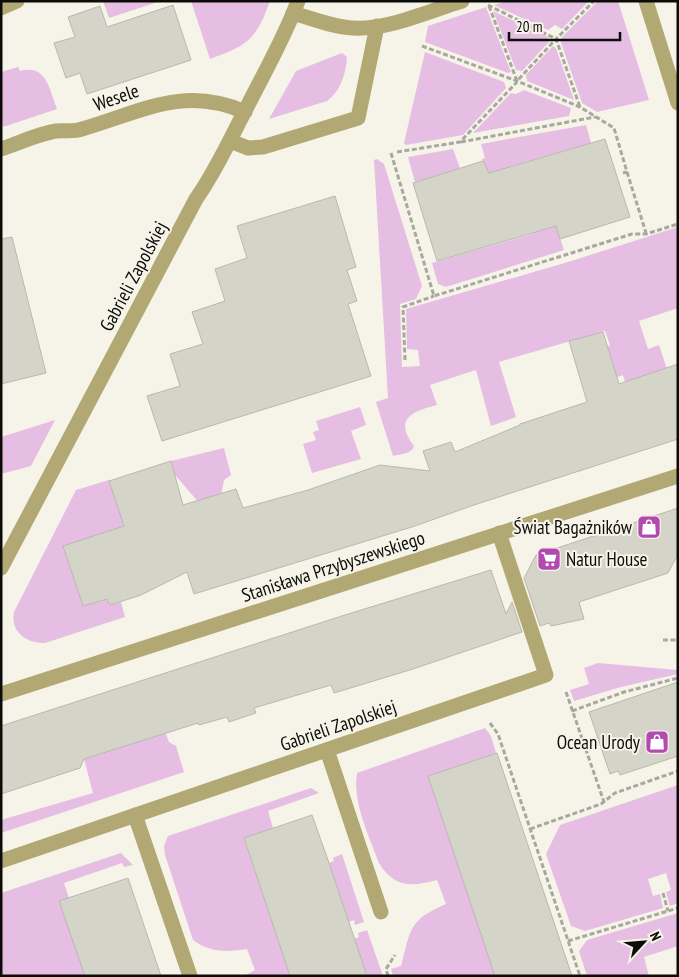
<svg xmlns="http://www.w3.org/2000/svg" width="679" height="977" font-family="'PT Sans Narrow',sans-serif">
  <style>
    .green { fill: #e6bde3 }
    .building { fill: #d5d4c9; stroke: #b9b8ae }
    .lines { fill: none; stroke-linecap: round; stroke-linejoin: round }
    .path { stroke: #a9a89f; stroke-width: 3; stroke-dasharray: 5 2.5; stroke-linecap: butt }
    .service { stroke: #b1a873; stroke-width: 15 }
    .minor { stroke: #b1a873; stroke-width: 15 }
    .labels { text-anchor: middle; stroke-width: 4; stroke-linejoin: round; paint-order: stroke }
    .street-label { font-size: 19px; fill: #0c0c08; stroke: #f6f4e9 }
    .poi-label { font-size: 19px; fill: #0c0c08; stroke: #f6f4e9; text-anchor: end }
  </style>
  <rect width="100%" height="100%" fill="#f6f4e9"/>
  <path class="green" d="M103 1H161L109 18Z
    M191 1H270C256 40 248 45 210 59Z
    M507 1H589L562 29 555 25 548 30 494 5Z
    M598 1H618L649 100 597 112 582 103 560 40 564 35Z
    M486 7 511 72 508 73 425 42 428 26Z
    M493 11 548 37 549 42 522 71 516 70Z
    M553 46 556 48 574 100 527 81 526 75Z
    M425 52 504 82 506 88 463 135 406 145 404 143Z
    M342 53 347 57C346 73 341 91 327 101L269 119 296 71Z
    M18 67 20 71C47 64 49 89 57 109L3 127 1 118V72Z
    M524 90 571 108 569 116 473 133 511 93 516 94Z
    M586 125 591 143 511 166 512 173 488 180 482 159 485 158 481 144Z
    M453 149 460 168 415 182 408 157Z
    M377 159 384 164 422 286 416 299 400 304 402 367 420 366 418 350 407 349 406 309 568 262 678 227V308L639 321 648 349 659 345 669 375 625 382 623 375 607 381 599 355 610 345 605 331 499 362 516 417 491 426 476 370 430 385 437 405C413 411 393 419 414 446 412 454 401 454 393 456L376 402 388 398 374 160Z
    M554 220 564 250 446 287 438 284 432 263 532 234Z
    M360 407 366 425 351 431 361 459 312 473 303 444 316 440 313 432 319 430 316 421Z
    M55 420 31 466 1 474V437Z
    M224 448 231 475 224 480 220 501 201 505 175 475 171 461Z
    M109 480 119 510 129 525 63 547 83 606 107 599 110 605 121 602 125 617 45 643C27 643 10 633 14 612L76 490Z
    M598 663 678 670V674L621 687 574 701 570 690 589 684 584 668Z
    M485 728 491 736 496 753 428 776 495 976H393L391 969 401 966C411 928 409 920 446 904L437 880C412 887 394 888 379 863 369 836 352 801 357 773Z
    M166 734 169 742 176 746 184 772 1 833V820L93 793 84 759 160 735Z
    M678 785V903L670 906 666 892 671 890 666 873 648 879 653 896 660 894 663 908 585 931 571 926 546 854 560 825Z
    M311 788 319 793 268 811 273 828 244 839 290 976H244L255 970 247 949C227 952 210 953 193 940L165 855 164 846 168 836Z
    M121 853 133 865 124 867 122 863 64 883 69 898 60 902 85 976H1V893Z
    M342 854 364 922 355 925 354 920 349 922 329 863 334 861 333 858Z
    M678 913V946L644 957 649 976H587L579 951 587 940Z
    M367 930 383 976H367L354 939 359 937 358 933Z"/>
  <path class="building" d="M173 5 191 60 87 94 80 73 66 78 54 43 75 37 68 17 100 6 107 27Z
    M605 139 630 217 560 239 556 226 437 261 413 183 483 161 489 173Z
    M335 196 356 267 347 270 357 301 348 304 371 376 162 441 147 396 180 386 170 354 203 344 192 312 225 301 215 269 247 258 237 226Z
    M12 237 46 373 1 384V239Z
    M603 332 619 384 678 364V439L471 506 415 526 194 594 187 572 141 595 110 605 107 599 83 606 63 546 124 526 109 481 171 461 183 505 236 489 243 508 308 490 380 465 430 471 423 451 451 442 455 452 520 425V424L587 402 569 341Z
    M678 508V554L668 573 579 602 584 619 551 626 549 623 540 626 524 578 536 555Z
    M491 570 506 614 512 602 522 632 413 669 334 693 331 685 254 708 256 713 229 722 227 717 199 725 198 723 84 759 80 768 1 794V726L345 615Z
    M678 682V756L620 775 618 771 610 774 589 712Z
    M497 753 572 976H495L428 776Z
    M312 815 329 863 367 976H290L244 838Z
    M128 878 161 976H85L59 901Z"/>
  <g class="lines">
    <path class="path" d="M488 5 556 39 580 107
      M489 6 517 81 556 39 594 1
      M422 46 517 81 580 107 614 128 627 172 623 173
      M461 142 595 117
      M397 152 460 142 517 82
      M391 153 434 296 632 234H646L678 224
      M627 172 646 233
      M405 360 403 307 434 296
      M663 640H678
      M566 692 604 802
      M572 711 624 692 678 678
      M490 723 498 734 580 976
      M530 829 601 804 615 793 678 771
      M663 893 668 911
      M568 941 678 908
      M388 976 386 969 395 955"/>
    <path class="service" d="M327 750 381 912
      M135 815 190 976"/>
    <path class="minor" d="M646 1 678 103
      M1 8 17 1
      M293 13C313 19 333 27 353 28 388 30 429 11 462 1
      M230 141 248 148 263 147 358 118 377 26
      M1 149C19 143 38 134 56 131 65 130 74 132 82 129 141 112 183 85 245 112
      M1 568 196 199C216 171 230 139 246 109 264 73 284 39 298 1
      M1 694 678 476
      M1 861 546 675 499 533"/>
  </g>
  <defs>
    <g id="shop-square" transform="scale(1.25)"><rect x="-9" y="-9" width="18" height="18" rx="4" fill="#b24baf" stroke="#f6f4e9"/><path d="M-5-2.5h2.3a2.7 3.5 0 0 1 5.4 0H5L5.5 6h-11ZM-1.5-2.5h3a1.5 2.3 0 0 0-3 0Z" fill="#fff"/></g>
    <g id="supermarket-square" transform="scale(1.25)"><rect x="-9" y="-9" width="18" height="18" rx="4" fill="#b24baf" stroke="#f6f4e9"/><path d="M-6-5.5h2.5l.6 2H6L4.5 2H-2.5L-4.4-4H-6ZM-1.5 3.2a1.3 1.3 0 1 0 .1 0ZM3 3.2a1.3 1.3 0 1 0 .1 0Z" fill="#fff"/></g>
  </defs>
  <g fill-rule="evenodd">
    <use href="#shop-square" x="649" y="527"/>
    <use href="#supermarket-square" x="549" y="559"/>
    <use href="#shop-square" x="657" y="742"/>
  </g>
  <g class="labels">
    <g class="street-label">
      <text transform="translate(116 97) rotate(-19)" y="7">Wesele</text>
      <text transform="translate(133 276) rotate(-62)" y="7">Gabrieli Zapolskiej</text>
      <text transform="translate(333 566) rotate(-18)" y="7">Stanisława Przybyszewskiego</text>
      <text transform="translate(338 725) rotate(-19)" y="7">Gabrieli Zapolskiej</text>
    </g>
    <g class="poi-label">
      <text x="632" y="534">Świat Bagażników</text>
      <text x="566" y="566" text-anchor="start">Natur House</text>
      <text x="640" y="749">Ocean Urody</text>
    </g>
  </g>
  <rect width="679" height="977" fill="none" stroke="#0c0c08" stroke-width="5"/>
  <g transform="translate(644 942) rotate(64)" stroke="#f6f4e9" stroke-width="4" paint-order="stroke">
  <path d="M0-4L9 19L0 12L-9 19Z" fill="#0c0c08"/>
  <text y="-8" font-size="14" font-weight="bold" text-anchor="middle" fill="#0c0c08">N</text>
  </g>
  <path d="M509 32v8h111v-8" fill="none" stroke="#0c0c08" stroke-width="2.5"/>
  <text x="516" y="32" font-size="15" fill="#0c0c08" stroke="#f6f4e9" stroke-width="4" paint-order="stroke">20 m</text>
</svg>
